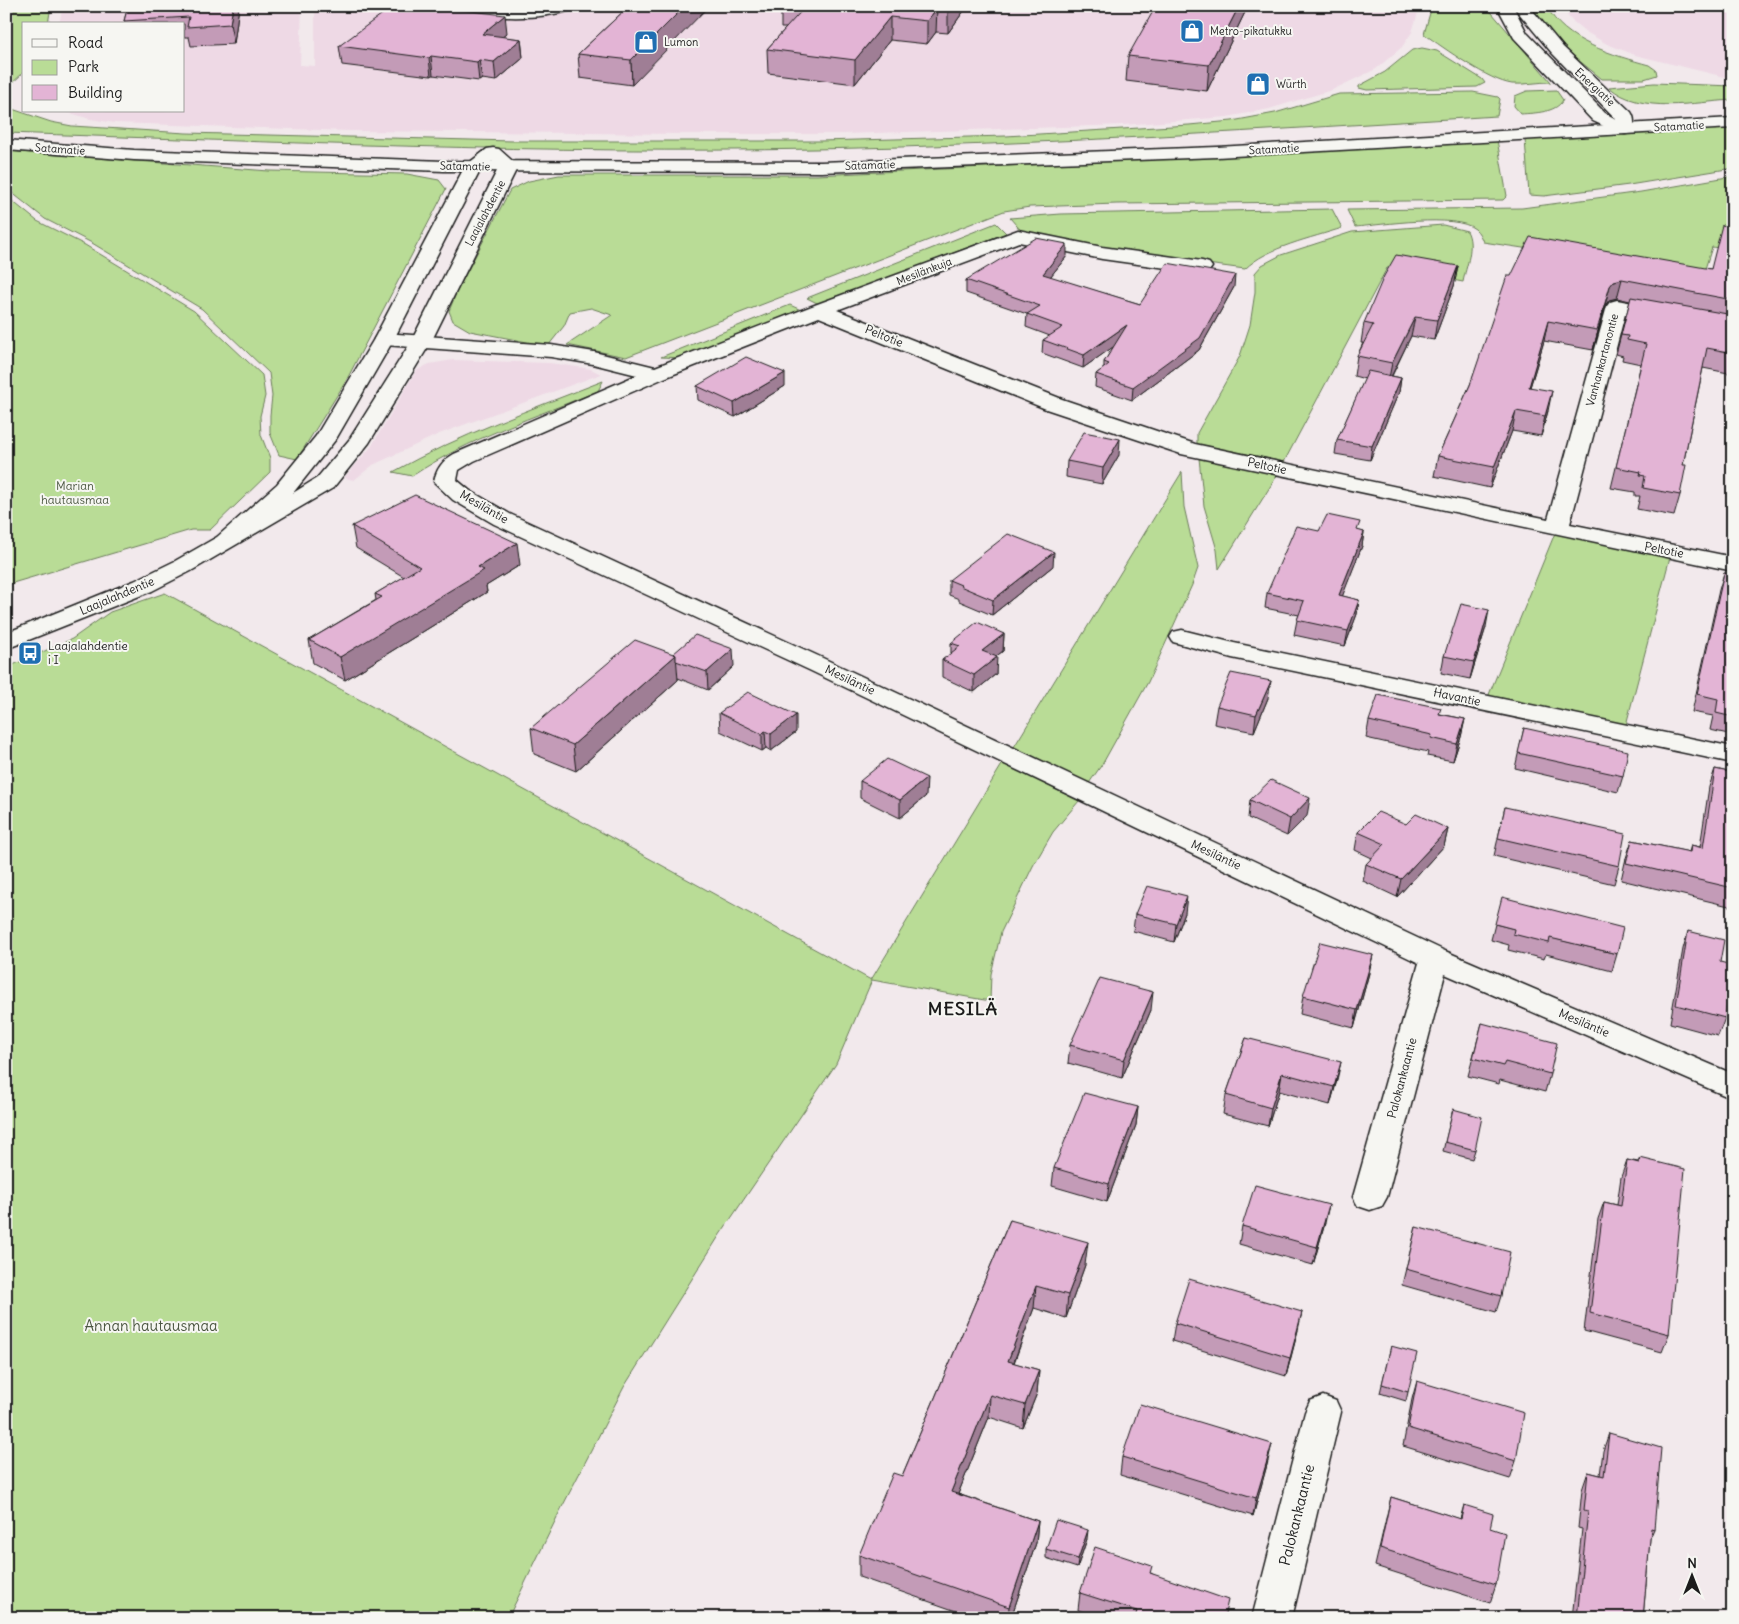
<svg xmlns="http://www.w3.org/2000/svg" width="1739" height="1624" font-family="Delius,sans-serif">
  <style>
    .built { fill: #eed9e5 }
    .green { fill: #b9dc96; stroke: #6a7c59 }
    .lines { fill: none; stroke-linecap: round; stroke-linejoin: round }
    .minor-casing { stroke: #1c1c1c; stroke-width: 3 }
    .tertiary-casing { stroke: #1c1c1c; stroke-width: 3 }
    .secondary-casing { stroke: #1c1c1c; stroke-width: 3 }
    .minor { fill: #f6f6f2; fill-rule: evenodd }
    .tertiary { fill: #f6f6f2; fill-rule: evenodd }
    .secondary { fill: #f6f6f2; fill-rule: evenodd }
    .wall { fill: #c39bb7; stroke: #1c1c1c }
    .shaded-wall { fill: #9f7e95; stroke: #1c1c1c }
    .building { fill: #e3b4d5; stroke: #1c1c1c }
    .labels { text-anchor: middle; stroke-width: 4; stroke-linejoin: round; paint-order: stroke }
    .far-poi-label { font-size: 11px; fill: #1c1c1c; stroke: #f6f6f2; text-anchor: start }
    .far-street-label { font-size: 11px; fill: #1c1c1c; stroke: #f6f6f2 }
    .street-label { font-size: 12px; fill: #1c1c1c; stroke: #f6f6f2 }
    .park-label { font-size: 12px; fill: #4b5641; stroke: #f6f6f2 }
    .poi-label { font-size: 12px; fill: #1c1c1c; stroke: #f6f6f2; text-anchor: start }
    .near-park-label { font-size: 15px; fill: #4b5641; stroke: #f6f6f2 }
    .near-street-label { font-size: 15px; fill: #1c1c1c; stroke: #f6f6f2 }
    .district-label { font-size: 18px; font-weight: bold; letter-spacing: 1px; fill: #1c1c1c; stroke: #f6f6f2 }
  </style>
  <rect width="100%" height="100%" fill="#f2e9ec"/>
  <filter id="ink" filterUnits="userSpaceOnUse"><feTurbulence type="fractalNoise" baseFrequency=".02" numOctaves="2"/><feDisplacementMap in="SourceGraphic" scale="10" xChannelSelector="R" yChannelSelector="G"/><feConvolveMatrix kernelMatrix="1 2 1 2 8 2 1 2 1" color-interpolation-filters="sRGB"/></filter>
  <g filter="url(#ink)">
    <path class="built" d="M63 6H302L300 65 315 66V6H419L533 16 554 14 581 6H1420L1412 32 1402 47 1376 69 1332 90 1269 109 1227 117 1123 125 1000 129 843 134H683L350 131 115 123 90 119 64 111H184V24H59Z
      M1562 6H1733V79L1635 55 1607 44 1586 32 1570 19Z
      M453 360 550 363 591 369 601 374 439 434 373 465 354 480 344 478 371 447 416 371 429 364Z"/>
    <path class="green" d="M6 6H51L48 24H24V72L6 89Z
      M1432 6H1486L1551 82C1538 82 1524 85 1512 84 1489 81 1444 48 1424 34Z
      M1528 6H1547C1562 41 1616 56 1649 65L1656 70 1657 75 1644 79H1602L1577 59 1552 35Z
      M1422 48 1437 51 1482 79 1485 83 1477 87 1367 90 1359 88V86L1385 72 1412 50Z
      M1654 83 1733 86V100C1694 102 1641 115 1609 87Z
      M1556 90 1563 100C1556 113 1534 113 1521 114L1514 106 1515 96 1527 91Z
      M1473 92 1498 97 1500 99 1497 116C1270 130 1043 145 816 149 546 154 276 142 6 133V107L51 122 72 126 186 133 513 141H820L1006 136 1189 125 1232 121 1275 113 1339 94Z
      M1733 127V168L1629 185 1544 196 1529 195 1525 139Z
      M1497 140 1507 196 1503 200 1117 204 1030 207 1004 211 626 357 567 345 612 315 591 308 570 312 564 326 548 346 470 331 453 321 449 311 457 291 510 190 529 181 559 175H817L1217 156Z
      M6 151 269 171 407 174 439 180 446 189 346 381 297 459 279 455 270 433V415L272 396 269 373 202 309 92 243 45 219 6 188Z
      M1733 176V250L1712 247 1703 275 1483 242C1481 237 1479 232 1475 229 1455 213 1381 225 1355 227L1347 210 1522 208 1641 192Z
      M6 196 37 221 85 245 194 311 262 375 265 396 260 416 261 435 270 458V472L210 530H191L6 585Z
      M1332 209 1342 228C1312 238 1267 247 1245 269L1146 256 1023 233 1010 218 1061 214Z
      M996 223 1006 233 819 304 807 298Z
      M1443 225 1467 231C1475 246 1466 266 1463 282L1387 268 1284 462 1197 444V433L1240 356 1250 325 1255 292V273L1262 265 1281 255 1352 232Z
      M790 305 801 310 682 358 661 357Z
      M603 381 598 391C535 417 469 438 412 476L393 472C459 435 532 409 603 381Z
      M1199 458 1278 474 1219 569 1217 550 1204 506Z
      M1182 472 1184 507 1198 568 1192 585 1148 682 1103 763 1087 786 1014 747Z
      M1555 533 1670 557 1626 725 1488 697Z
      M165 593 871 980 1003 763 1079 801 1053 832 1033 866 1001 932 991 974 990 1001 872 980 836 1064 719 1236 624 1387 559 1513 508 1618H6V668L72 639 110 612Z"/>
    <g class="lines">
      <g class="minor-casing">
        <path id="minor" d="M437 6 524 9 579 6 576 9C532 22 490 17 445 11L440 9Z
          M1018 230 1102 247 1202 261 1209 263 1212 267 1209 271 1202 273 1102 259 1019 242 837 310 1062 399 1195 444 1548 519 1607 306 1610 302 1617 300 1733 322V334L1625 314 1570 524 1733 557V571L1181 454 1046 409 819 317 664 378 474 461 459 470 457 480 469 490 510 514 827 660 1445 951 1733 1074V1099L1445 974 1387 1197 1382 1206 1370 1210 1358 1206 1353 1197 1419 963 809 670 494 524 453 500 434 482C436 469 443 460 454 454L637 375 593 364 551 357 384 345 377 343 374 339 377 335 384 333 551 345 594 352 655 367 812 306Z
          M1182 630 1234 643 1733 747V763L1232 658 1173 642 1170 637 1173 632Z
          M1323 1396 1336 1401 1341 1412 1292 1618H1252L1305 1412 1310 1401Z"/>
      </g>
      <g class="tertiary-casing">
        <path id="tertiary" d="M1497 6H1513L1527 33 1605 113 1616 119 1552 53 1513 6H1529L1563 47 1631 112C1635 118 1635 127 1631 133L1625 134 1619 133 1593 121 1514 38Z
          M493 148 499 149 518 166 431 342 369 443 333 488 191 571 152 591 6 649V633L134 581 175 561 217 537 277 484 316 436 374 339 465 166 487 149ZM492 161 499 167 411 342 349 440 317 478 293 493 336 439 394 339 481 169Z"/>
      </g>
      <g class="secondary-casing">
        <path id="secondary" d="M1733 118V128L1217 157 821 172 444 171 134 160 6 150V140L134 150 444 161 821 162 1217 147Z"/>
      </g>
      <use href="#minor" class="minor"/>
      <use href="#tertiary" class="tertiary"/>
      <use href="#secondary" class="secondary"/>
    </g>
    <path class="wall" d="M128 6H239L234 44 191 46 189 37H184V24H125L124 21Z
      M451 6V8L507 33 502 37 521 39 523 58 496 81 482 79 479 81 433 75 431 76 342 65 339 46Z
      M629 6 632 85 580 78 578 54Z
      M781 6H966V8L948 33 936 32 927 44 890 40 855 84 768 73 767 49 786 28H781Z
      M1248 6 1207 91 1126 81 1128 56Z
      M1733 227V374L1703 368 1683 465 1680 495 1674 516 1637 509 1640 496H1635V492L1611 488 1641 364 1622 360 1623 356 1616 354 1630 301 1617 298 1609 300 1605 306 1593 350 1544 341 1530 387 1548 411 1541 436 1512 431 1490 488 1434 476 1438 456 1470 385 1511 276 1711 269Z
      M1067 256 1050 277 1140 304 1234 287 1199 350 1132 400 1095 387 1096 374 1104 368V362L1114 346 1083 368 1042 353 1043 340 1050 336 1026 327 1027 314 966 293V280Z
      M1458 266 1454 286 1434 340 1411 336 1392 376 1401 378 1399 392 1370 460 1335 454 1337 440 1365 379 1354 376 1357 356 1363 343H1361L1364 323Z
      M697 386H785L735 417 698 400Z
      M1119 455 1102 484 1066 477 1067 461Z
      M352 526 520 565 486 586 487 592 345 680 313 663 309 640 376 600 375 594 404 577 356 548Z
      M1319 531H1359L1364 532 1362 546 1342 596 1359 600 1357 614 1345 646 1294 635 1297 620 1299 615 1265 608 1267 593Z
      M1053 566 992 615 959 601V599L949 595V580Z
      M1724 573 1733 575V735L1710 730 1713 716 1692 712 1719 590Z
      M1486 627 1470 679 1441 673 1444 656Z
      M1004 634 1003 651 995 657 996 674 974 692 942 677V660L951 654V643Z
      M673 654 734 666 708 690 678 678V680L576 771 534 754 531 728Z
      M1268 698 1254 732 1214 724 1217 706Z
      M719 713 796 732 771 751 766 748 762 751 720 731Z
      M1440 714 1465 719 1461 737 1453 761 1427 756 1428 752 1366 738 1369 721Z
      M1524 728 1623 776 1618 792 1515 768Z
      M1715 769 1733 773V907L1621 880 1626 858 1632 840 1689 852 1691 845 1700 847 1709 787Z
      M860 781 926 796 900 818 860 798Z
      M1250 800 1307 816 1287 836 1248 818Z
      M1505 807 1619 866 1614 884 1494 856Z
      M1406 824 1448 829 1444 846 1397 897 1363 881 1366 864 1372 858 1355 850 1358 832Z
      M1185 913 1174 942 1133 931 1135 914Z
      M1495 924 1617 954 1612 971 1546 954 1544 959 1508 950 1509 945 1491 940Z
      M1688 931 1720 962 1725 1018 1718 1036 1670 1023 1683 949Z
      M1369 973 1354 1028 1300 1014 1303 996Z
      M1151 1010 1122 1078 1068 1063 1070 1045Z
      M1482 1023 1550 1074 1545 1092 1500 1080 1499 1084 1468 1076Z
      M1246 1038 1337 1080 1330 1105 1279 1091 1268 1126 1223 1114 1226 1095Z
      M1138 1107 1136 1125 1107 1202 1052 1186 1054 1168Z
      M1453 1109 1475 1150 1472 1159 1443 1151Z
      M1640 1158 1669 1334 1662 1352 1584 1331 1598 1219 1604 1202 1617 1205 1621 1177 1627 1160 1638 1162Z
      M1010 1220 1085 1265 1066 1318 1034 1308 1014 1363 1039 1370 1037 1393 1023 1428 989 1417 958 1494 1038 1521 1036 1543 1011 1618H976L859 1577V1555L902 1476Z
      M1325 1223 1313 1265 1239 1244 1242 1226Z
      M1416 1227 1501 1296 1496 1312 1402 1285Z
      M1175 1323 1298 1330 1286 1376 1172 1341Z
      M1391 1346 1408 1392 1406 1401 1380 1393Z
      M1417 1381 1516 1461 1510 1479 1403 1446 1412 1399Z
      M1609 1433 1654 1529 1650 1538 1643 1618H1572L1582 1529 1578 1528 1582 1490 1588 1472 1600 1475 1603 1451Z
      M1122 1457 1268 1461 1253 1516 1120 1475Z
      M1391 1497 1460 1519 1464 1505 1490 1528 1496 1585 1490 1603 1375 1566Z
      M1087 1539 1077 1568 1046 1558V1549Z
      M1151 1573 1225 1618H1101L1078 1610 1080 1593Z"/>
    <path class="shaded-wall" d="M233 6H239L234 44 230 24Z
      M437 6H451L452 14Z
      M685 6H709L632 85 631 60Z
      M951 6H966V8L948 33V10Z
      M1239 6H1248L1207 91 1209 65Z
      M937 8 936 32 927 44V21Z
      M505 15 507 33 484 53 482 34Z
      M890 17V40L855 84V60Z
      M521 39 523 58 496 81 494 62Z
      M431 56 433 75 431 76 429 58Z
      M479 60 482 79 479 81 477 62Z
      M1067 244V256L1042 287 1043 274Z
      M1458 266 1454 286 1434 340 1437 320Z
      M1235 275 1234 287 1199 350 1132 400 1133 387Z
      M1622 279 1617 298 1609 300 1605 306 1593 350 1610 286 1614 281Z
      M1415 317 1411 336 1388 383 1392 363Z
      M1548 321 1544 341 1524 407 1529 387Z
      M1127 325 1126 338 1083 368 1084 355Z
      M785 373V386L735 417 734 403Z
      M1401 378 1399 392 1370 460 1372 446Z
      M1552 391 1548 411 1541 436 1545 416Z
      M1516 411 1512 431 1490 488 1494 467Z
      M1120 439 1119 455 1102 484 1103 468Z
      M1364 532 1362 546 1337 610 1339 595Z
      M517 543 520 565 486 586 487 592 345 680 340 657 478 567Z
      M1054 552 1053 566 992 615 993 600Z
      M1359 600 1357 614 1345 646 1348 631Z
      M1489 610 1486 627 1470 679 1474 662Z
      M1004 634 1003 651 981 668 982 651Z
      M733 649 734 666 708 690 707 672Z
      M676 655 678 680 576 771 573 745Z
      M997 657 996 674 974 692V675Z
      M1271 681 1268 698 1254 732 1256 715Z
      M796 715V732L771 751V734Z
      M1465 719 1461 737 1453 761 1457 744Z
      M765 731 766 748 762 751V734Z
      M927 778 926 796 900 818V800Z
      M1310 798 1307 816 1287 836 1290 819Z
      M1448 829 1444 846 1397 897 1401 879Z
      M1187 896 1185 913 1174 942 1176 924Z
      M1373 955 1369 973 1354 1028 1357 1010Z
      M1153 992 1151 1010 1122 1078 1124 1060Z
      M1341 1062 1337 1080 1330 1105 1334 1087Z
      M1282 1073 1279 1091 1268 1126 1271 1108Z
      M1138 1107 1136 1125 1107 1202 1109 1184Z
      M1329 1205 1325 1223 1313 1265 1317 1247Z
      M1088 1242 1085 1265 1066 1318 1068 1295Z
      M1036 1286 1034 1308 1006 1383 1008 1361Z
      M1302 1312 1298 1330 1286 1376 1290 1358Z
      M1039 1370 1037 1393 1023 1428 1025 1405Z
      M990 1395 989 1417 950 1514 951 1492Z
      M1272 1444 1268 1461 1253 1516 1256 1498Z
      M1038 1521 1036 1543 1011 1618H1008L1009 1607Z
      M1088 1530 1087 1539 1077 1568 1078 1559Z"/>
    <path class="building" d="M128 6H233L230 24 187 27 189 17 124 21Z
      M393 6H437L436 7 505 15 482 34 521 39 494 62 479 60 477 62 431 56 429 58 339 46Z
      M629 6H685L631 60 578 54Z
      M797 6H951L948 10 937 8 927 21 890 17 855 60 767 49 805 7Z
      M1156 6H1239L1209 65 1128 56Z
      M1722 225 1733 227V300L1622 279 1614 281 1610 286 1597 330 1548 321 1529 387 1552 391 1545 416 1516 411 1494 467 1438 456 1470 385 1507 276H1511L1530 237 1711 269Z
      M1036 238 1067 244 1043 274 1140 304 1167 263 1235 275 1200 338 1133 387 1096 374 1109 364 1104 362 1127 325 1084 355 1043 340 1063 327 1027 314 1040 306 966 280Z
      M1396 255 1458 266 1437 320 1415 317 1392 363 1357 356 1373 325 1364 323 1384 276Z
      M1631 297 1733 315V353L1707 348 1683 465H1686L1680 495 1643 488 1645 476 1640 475 1641 472 1616 467 1646 344 1627 340 1628 336 1621 335Z
      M746 357 785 373 734 403 697 386Z
      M1368 371 1401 378 1372 446 1337 440Z
      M1084 432 1120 439 1103 468 1067 461Z
      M415 495 517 543 478 567 484 570 340 657 309 640 382 597 375 594 420 567 352 526Z
      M1327 515 1360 522 1357 530 1364 532 1339 595 1359 600 1348 631 1297 620 1304 601 1267 593 1296 526 1319 531Z
      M1008 534 1054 552 993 600 960 586 961 585 949 580Z
      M1724 573 1733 575V717L1716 713 1718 699 1697 694Z
      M1461 604 1489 610 1474 662 1444 656Z
      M977 622 1004 634 982 651 997 657 974 675 942 660 960 646 951 643Z
      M695 635 733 649 707 672 676 661V655L673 654Z
      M635 640 676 655 573 745 531 728Z
      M1231 673 1271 681 1256 715 1217 706Z
      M748 692 796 715 771 734 765 731 762 734 719 713Z
      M1378 695 1441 708 1439 714 1465 719 1457 744 1431 738 1432 735 1369 721Z
      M1524 728 1628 751 1623 776 1518 753Z
      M887 759 927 778 900 800 860 781Z
      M1715 769 1733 773V888L1626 863 1632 840 1690 852 1691 845 1703 848Z
      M1271 780 1310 798 1290 819 1250 800Z
      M1505 807 1625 834 1619 866 1498 838Z
      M1378 812 1406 824 1416 814 1448 829 1401 879 1366 864 1385 844 1358 832Z
      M1147 886 1187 896 1176 924 1135 914Z
      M1502 897 1623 928 1617 954 1550 938 1549 943 1513 934 1514 929 1495 924Z
      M1688 931 1724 940 1720 962 1732 965 1725 1018 1676 1005Z
      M1320 942 1373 955 1357 1010 1303 996Z
      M1100 978 1153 992 1124 1060 1070 1045Z
      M1482 1023 1557 1043 1550 1074 1505 1062 1503 1066 1473 1058Z
      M1246 1038 1341 1062 1334 1087 1282 1073 1271 1108 1226 1095Z
      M1084 1093 1138 1107 1109 1184 1054 1168Z
      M1453 1109 1482 1117 1475 1150 1445 1142Z
      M1640 1158 1685 1169 1669 1334 1590 1313 1604 1202 1621 1206 1627 1160 1639 1163Z
      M1255 1185 1329 1205 1317 1247 1242 1226Z
      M1010 1220 1088 1242 1068 1295 1036 1286 1008 1361 1039 1370 1025 1405 990 1395 951 1492 1038 1521 1009 1607 859 1555 893 1473 902 1476Z
      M1416 1227 1510 1252 1501 1296 1406 1269Z
      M1189 1279 1302 1312 1290 1358 1175 1323Z
      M1391 1346 1417 1353 1408 1392 1382 1384Z
      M1417 1381 1524 1413 1516 1461 1408 1428Z
      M1140 1404 1272 1444 1256 1498 1122 1457Z
      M1609 1433 1661 1448 1654 1529 1651 1528 1643 1618H1577L1588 1511 1584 1510 1588 1472 1604 1476Z
      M1391 1497 1461 1519 1464 1505 1493 1514 1490 1528 1505 1533 1496 1585 1380 1548Z
      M1056 1520 1088 1530 1078 1559 1046 1549Z
      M1095 1547 1152 1566 1150 1573 1228 1600 1224 1618H1135L1137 1611 1080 1593Z"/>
  </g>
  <defs>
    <g id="shop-square" transform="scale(1.25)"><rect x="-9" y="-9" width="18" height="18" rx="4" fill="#1f6fb2" stroke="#f6f6f2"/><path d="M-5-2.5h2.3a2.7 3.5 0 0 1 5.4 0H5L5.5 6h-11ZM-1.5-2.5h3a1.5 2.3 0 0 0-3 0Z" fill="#fff"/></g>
    <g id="bus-square" transform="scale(1.25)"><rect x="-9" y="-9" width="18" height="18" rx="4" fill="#1f6fb2" stroke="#f6f6f2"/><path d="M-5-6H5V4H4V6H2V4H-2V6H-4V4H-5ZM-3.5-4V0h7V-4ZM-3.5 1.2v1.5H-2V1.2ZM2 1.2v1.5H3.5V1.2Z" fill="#fff"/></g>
  </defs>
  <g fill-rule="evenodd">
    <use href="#shop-square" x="1192" y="31"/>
    <use href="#shop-square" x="646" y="42"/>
    <use href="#shop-square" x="1258" y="84"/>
    <use href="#bus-square" x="30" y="653"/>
  </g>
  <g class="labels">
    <g class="far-poi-label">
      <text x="1210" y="35">Metro-pikatukku</text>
      <text x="664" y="46">Lumon</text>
      <text x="1276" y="88">Würth</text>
    </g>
    <g class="far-street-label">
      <text transform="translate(1595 87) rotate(43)" y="4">Energiatie</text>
      <text transform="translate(1679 126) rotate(-3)" y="4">Satamatie</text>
      <text transform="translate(60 149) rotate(4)" y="4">Satamatie</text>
      <text transform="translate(1274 149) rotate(-3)" y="4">Satamatie</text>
      <text transform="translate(870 165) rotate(-2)" y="4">Satamatie</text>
      <text transform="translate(465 166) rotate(1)" y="4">Satamatie</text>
      <text transform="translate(485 213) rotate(-62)" y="4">Laajalahdentie</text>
      <text transform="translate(924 271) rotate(-21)" y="4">Mesilänkuja</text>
      <text transform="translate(1602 360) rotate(-75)" y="4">Vanhankartanontie</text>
    </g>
    <g class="street-label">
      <text transform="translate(884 336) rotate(22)" y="4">Peltotie</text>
      <text transform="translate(1267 466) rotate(12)" y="4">Peltotie</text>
      <text transform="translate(484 507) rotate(30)" y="4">Mesiläntie</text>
      <text transform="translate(1664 550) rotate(11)" y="4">Peltotie</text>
      <text transform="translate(117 596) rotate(-23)" y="4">Laajalahdentie</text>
      <text transform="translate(850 680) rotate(25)" y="4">Mesiläntie</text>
      <text transform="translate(1457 697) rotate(12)" y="4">Havantie</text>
      <text transform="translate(1216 855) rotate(25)" y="4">Mesiläntie</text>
      <text transform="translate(1584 1023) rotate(23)" y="4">Mesiläntie</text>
      <text transform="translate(1402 1078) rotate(-75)" y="4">Palokankaantie</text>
    </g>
    <g class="park-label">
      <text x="75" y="490">Marian<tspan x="75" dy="14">hautausmaa</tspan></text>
    </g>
    <g class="poi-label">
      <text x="48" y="650">Laajalahdentie<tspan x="48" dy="14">i I</tspan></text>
    </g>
    <g class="near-park-label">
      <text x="151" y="1331">Annan hautausmaa</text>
    </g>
    <g class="near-street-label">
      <text transform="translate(1297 1515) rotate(-76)" y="5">Palokankaantie</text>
    </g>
    <g class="district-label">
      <text x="963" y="1015">MESILÄ</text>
    </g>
  </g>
  <rect width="1739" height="1624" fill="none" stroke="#f6f6f2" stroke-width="25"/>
  <rect x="12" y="12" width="1714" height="1599" fill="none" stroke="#1c1c1c" stroke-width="2" filter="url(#ink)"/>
  <rect x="22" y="22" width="162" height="90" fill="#f6f6f2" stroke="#9f9f9c"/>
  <rect x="32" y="39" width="25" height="8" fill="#f6f6f2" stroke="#9f9f9c"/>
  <text x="68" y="48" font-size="15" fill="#1c1c1c">Road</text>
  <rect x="32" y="60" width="25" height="15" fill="#b9dc96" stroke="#9f9f9c"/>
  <text x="68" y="72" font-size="15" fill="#1c1c1c">Park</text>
  <rect x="32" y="85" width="25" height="15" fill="#e3b4d5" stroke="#9f9f9c"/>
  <text x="68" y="98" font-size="15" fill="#1c1c1c">Building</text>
  <g transform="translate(1692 1576)" stroke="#f6f6f2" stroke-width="4" paint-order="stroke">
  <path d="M0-4L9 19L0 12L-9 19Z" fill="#1c1c1c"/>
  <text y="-8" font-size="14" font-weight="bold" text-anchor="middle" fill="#1c1c1c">N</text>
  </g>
</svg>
